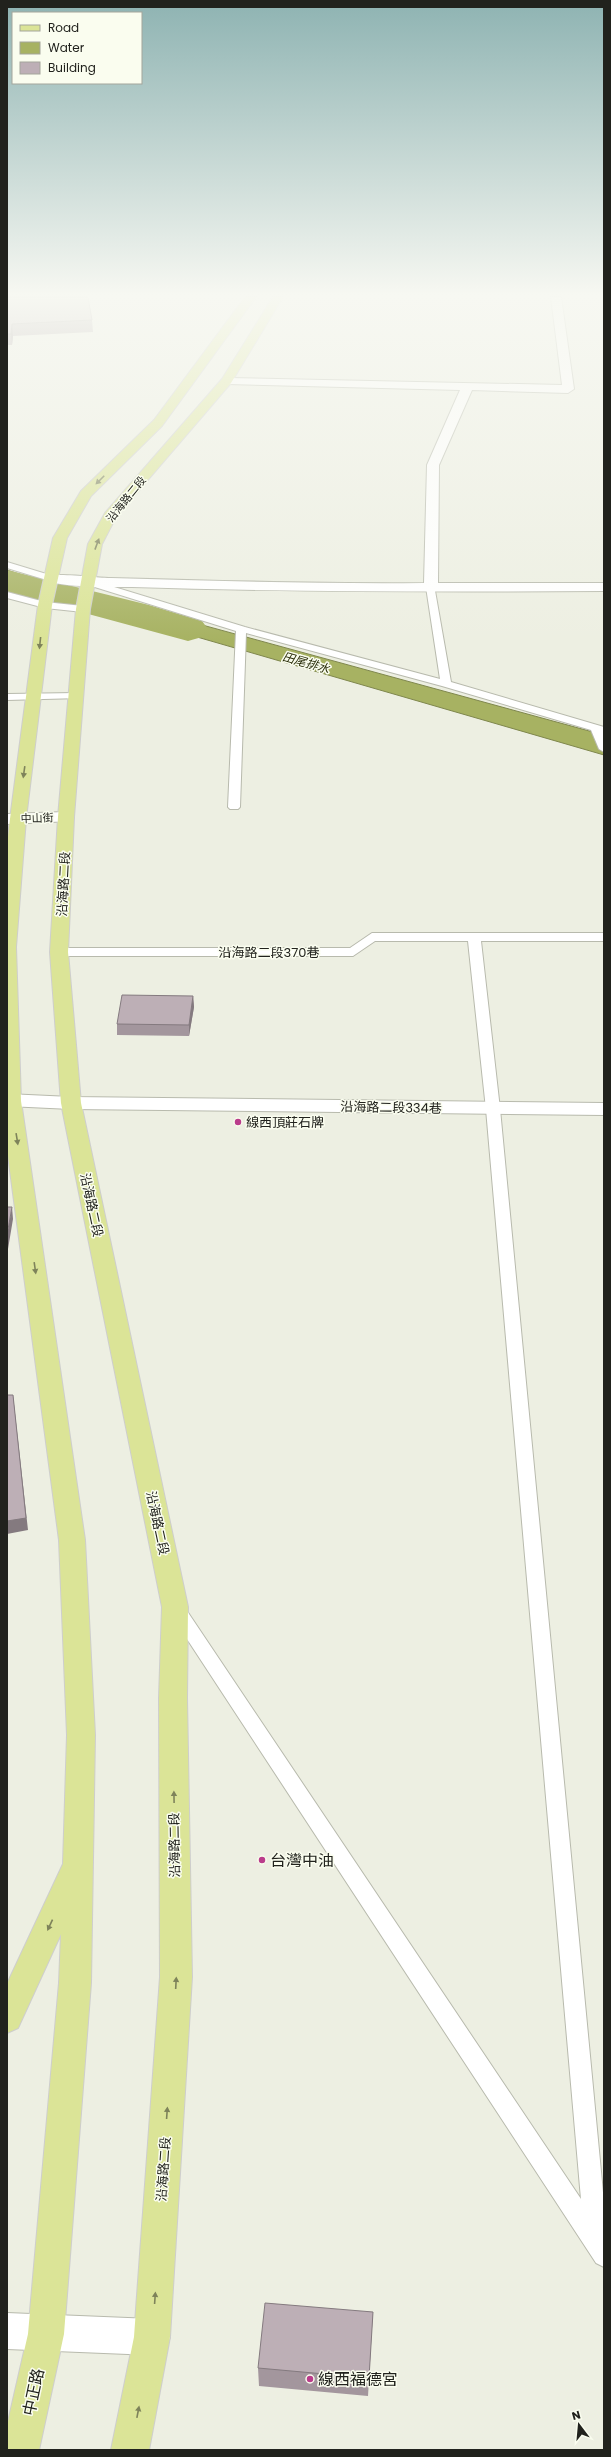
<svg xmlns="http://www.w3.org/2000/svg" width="611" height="2457" font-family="Poppins,'Noto Sans TC',sans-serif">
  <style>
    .water { fill: #a7b262; stroke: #7f874d }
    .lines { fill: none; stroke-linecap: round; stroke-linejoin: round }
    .river { fill: #a7b262; fill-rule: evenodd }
    .service-casing { stroke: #b8baad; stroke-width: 2 }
    .minor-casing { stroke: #b8baad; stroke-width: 2 }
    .tertiary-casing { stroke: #b8baad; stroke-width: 2 }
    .primary-casing { stroke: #cececd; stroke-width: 2 }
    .service { fill: #fff; fill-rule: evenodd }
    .minor { fill: #fff; fill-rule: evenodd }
    .tertiary { fill: #fff; fill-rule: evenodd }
    .primary { fill: #dbe497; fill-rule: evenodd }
    .wall { fill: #a3969d }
    .shaded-wall { fill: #847a7f }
    .building { fill: #bdafb6; stroke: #847a7f }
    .oneway { fill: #7e835a }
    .poi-dot { fill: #ba3c8b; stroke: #fafdef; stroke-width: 1.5 }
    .labels { text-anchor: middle; stroke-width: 3; stroke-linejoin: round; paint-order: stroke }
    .far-street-label { font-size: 11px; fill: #21221d; stroke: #fafdef }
    .far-water-label { font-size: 12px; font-style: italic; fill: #282c08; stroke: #fafdef }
    .street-label { font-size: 13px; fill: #21221d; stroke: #fafdef }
    .poi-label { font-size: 13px; fill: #21221d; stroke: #fafdef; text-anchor: start }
    .near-poi-label { font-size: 16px; fill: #21221d; stroke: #fafdef; text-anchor: start }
    .near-street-label { font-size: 16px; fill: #21221d; stroke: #fafdef }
  </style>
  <rect width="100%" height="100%" fill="#edefe2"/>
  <path class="water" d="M7 570 25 576 22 592 7 588Z
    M111 600 604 735V755L166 628 108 614Z"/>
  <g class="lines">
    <path class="river" d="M7 570 149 605 202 621 208 629 202 637 188 641 7 592Z"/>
    <g class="service-casing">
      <path id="service" d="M7 562 53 576 55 578 50 581 7 568Z
        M88 579 245 627 440 679 426 587 434 585 451 682 604 727V752L599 749 591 730 442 686 246 633 240 807 238 809H230L228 807 236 631 85 584 83 582Z
        M7 592 45 602 83 606 88 609 83 612 45 608 7 598Z
        M77 693 81 694V698L7 700V694Z
        M372 933H604V941H481L500 1109 604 2203V2267L596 2263 168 1610 171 1605 177 1603 183 1605 581 2199 486 1109 468 941H375L353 956H59L53 952 59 948H350Z"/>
    </g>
    <g class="minor-casing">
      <path id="minor" d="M551 297H561L574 389 568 393 472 390 439 465 438 583H604V591C446 592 289 592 132 587 117 587 50 588 43 578 48 571 99 578 111 578 215 581 320 584 424 583L427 465 460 390 227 384 221 381 227 378 562 385Z
        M66 812 72 813 74 817 72 821 7 824V814Z
        M7 1094 71 1097 604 1103V1115L71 1109 7 1106Z"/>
    </g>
    <g class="tertiary-casing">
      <path id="tertiary" d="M7 2313 152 2319 165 2324 170 2337 165 2350 152 2355 7 2349Z"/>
    </g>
    <g class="primary-casing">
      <path id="primary" d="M245 297H256L162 426 91 496 67 538 52 605 26 819 16 947 21 1101 85 1540 95 1735 91 1983 64 2334 39 2450H7V2426L28 2334 59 1983 61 1934 18 2028 7 2033V1984L63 1864 67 1735 59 1540 7 1148V846L10 819 38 605 53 538 81 491 154 420Z
        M273 297H283L231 383 116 517 102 544 90 609 74 817 68 952 81 1103 188 1607 187 1698 192 1977 170 2337 149 2450H111L134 2337 160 1977 159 1698 162 1607 61 1103 50 952 58 817 76 609 88 544 105 513 222 379Z"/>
    </g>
    <use href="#service" class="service"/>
    <use href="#minor" class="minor"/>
    <use href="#tertiary" class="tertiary"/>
    <use href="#primary" class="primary"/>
  </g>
  <path class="wall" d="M7 297 92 320 93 332 13 336 12 345H7Z
    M193 996 194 1007 189 1036 117 1035V1024Z
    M373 2312 368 2396 259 2386 258 2368Z"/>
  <path class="shaded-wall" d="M12 324 13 336 12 345 11 334Z
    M193 996 194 1007 189 1036V1025Z
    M12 1207 13 1219 7 1255V1235Z
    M13 1395 28 1530 7 1534V1521Z"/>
  <path class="building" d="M7 297H88L92 320 12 324 11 334H7Z
    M122 995 193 996 189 1025 117 1024Z
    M7 1207H12L7 1235Z
    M7 1395H13L26 1518 7 1521Z
    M265 2303 373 2312 369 2378 258 2368Z"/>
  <defs><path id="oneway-solid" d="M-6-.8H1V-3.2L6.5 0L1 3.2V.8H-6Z"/></defs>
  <g class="oneway">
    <use href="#oneway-solid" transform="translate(100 480) rotate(135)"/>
    <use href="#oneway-solid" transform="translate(97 544) rotate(-70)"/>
    <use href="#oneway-solid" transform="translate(40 643) rotate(96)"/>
    <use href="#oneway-solid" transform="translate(24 772) rotate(98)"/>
    <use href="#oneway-solid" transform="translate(17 1139) rotate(81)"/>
    <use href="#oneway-solid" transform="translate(35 1268) rotate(82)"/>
    <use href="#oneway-solid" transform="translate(174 1797) rotate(-91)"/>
    <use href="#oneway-solid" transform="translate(50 1925) rotate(115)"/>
    <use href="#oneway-solid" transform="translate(176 1983) rotate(-87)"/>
    <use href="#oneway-solid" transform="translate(167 2113) rotate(-86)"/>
    <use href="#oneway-solid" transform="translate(155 2298) rotate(-86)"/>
    <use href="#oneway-solid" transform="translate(138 2412) rotate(-79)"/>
  </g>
  <linearGradient id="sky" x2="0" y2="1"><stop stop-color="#8eb3b2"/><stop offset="0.46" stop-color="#f7f8f2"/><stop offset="1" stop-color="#f7f8f2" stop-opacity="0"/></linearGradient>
  <rect width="611" height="641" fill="url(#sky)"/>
  <g class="poi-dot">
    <circle cx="238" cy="1122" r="4"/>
    <circle cx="262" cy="1860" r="4"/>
    <circle cx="310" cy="2379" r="4"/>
  </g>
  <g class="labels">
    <g class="far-street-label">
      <text transform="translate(126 499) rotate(-51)" y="4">沿海路二段</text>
      <text transform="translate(37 818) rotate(-2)" y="4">中山街</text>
    </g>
    <g class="far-water-label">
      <text transform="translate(306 663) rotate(16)" y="4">田尾排水</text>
    </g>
    <g class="street-label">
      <text transform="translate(63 884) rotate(-87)" y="5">沿海路二段</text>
      <text x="269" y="957">沿海路二段370巷</text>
      <text transform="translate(391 1107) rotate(1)" y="5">沿海路二段334巷</text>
      <text transform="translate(92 1205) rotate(78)" y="5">沿海路二段</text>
      <text transform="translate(158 1523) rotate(78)" y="5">沿海路二段</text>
      <text transform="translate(174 1845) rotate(-91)" y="5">沿海路二段</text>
      <text transform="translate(163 2169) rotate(-86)" y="5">沿海路二段</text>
    </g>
    <g class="poi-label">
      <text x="246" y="1127">線西頂莊石牌</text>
    </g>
    <g class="near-poi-label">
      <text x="270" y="1866">台灣中油</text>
      <text x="318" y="2385">線西福德宮</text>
    </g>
    <g class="near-street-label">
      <text transform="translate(33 2392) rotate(-78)" y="6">中正路</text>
    </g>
  </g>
  <rect width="611" height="2457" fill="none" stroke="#21221d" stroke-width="16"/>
  <rect x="12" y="12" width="130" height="72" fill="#fafdef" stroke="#a3a59b"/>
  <rect x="20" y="25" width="20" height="6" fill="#dbe497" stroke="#a3a59b"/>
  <text x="48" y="32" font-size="12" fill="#21221d">Road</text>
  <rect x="20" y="42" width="20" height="12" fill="#a7b262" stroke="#a3a59b"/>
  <text x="48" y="52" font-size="12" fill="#21221d">Water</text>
  <rect x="20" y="62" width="20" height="12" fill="#bdafb6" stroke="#a3a59b"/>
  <text x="48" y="72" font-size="12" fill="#21221d">Building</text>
  <g transform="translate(579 2425) rotate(344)" stroke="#fafdef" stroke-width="3" paint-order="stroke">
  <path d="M0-3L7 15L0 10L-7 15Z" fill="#21221d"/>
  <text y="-6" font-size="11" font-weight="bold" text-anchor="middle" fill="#21221d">N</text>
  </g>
</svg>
